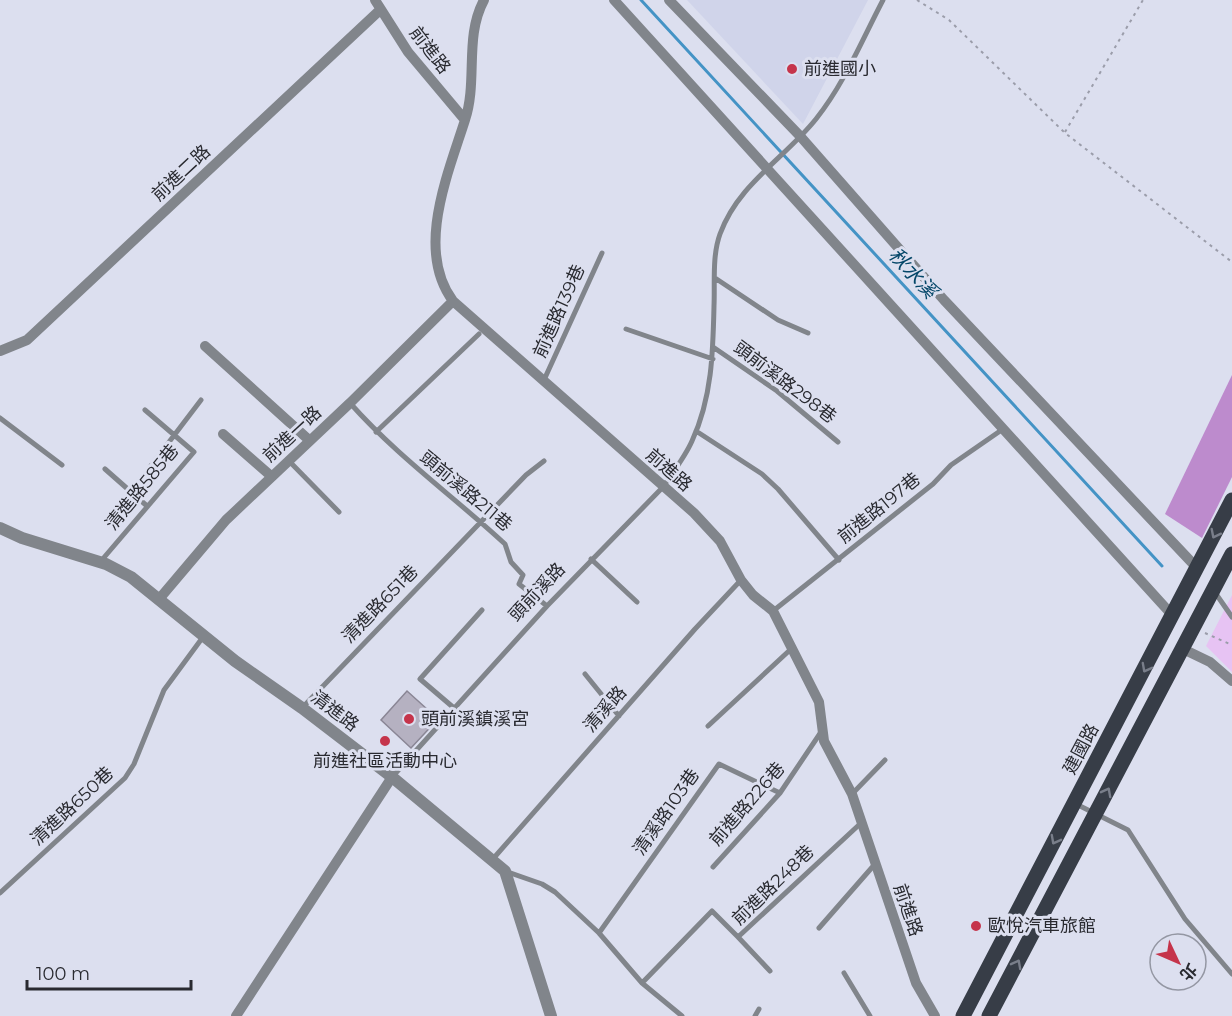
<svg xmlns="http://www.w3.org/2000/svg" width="1232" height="1016" font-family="Montserrat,'Noto Sans TC',sans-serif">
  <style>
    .built { fill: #d0d4ea }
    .green { fill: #e7c3f3 }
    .forest { fill: #bd8bcd }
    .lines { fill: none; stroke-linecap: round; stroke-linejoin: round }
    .stream { stroke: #4493c5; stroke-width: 3 }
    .building { fill: #b5b1c1; stroke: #8a8695; stroke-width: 1.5 }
    .path { stroke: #9b9daa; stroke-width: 2; stroke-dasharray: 3 4.5; stroke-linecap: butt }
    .service { stroke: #81858b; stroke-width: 5 }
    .minor { stroke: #81858b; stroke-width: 10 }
    .tertiary { stroke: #81858b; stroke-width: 12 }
    .primary { stroke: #373d47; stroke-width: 15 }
    .oneway { stroke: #797e8a }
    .poi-dot { fill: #c5344b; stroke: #dcdfef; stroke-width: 2 }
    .labels { text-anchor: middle; stroke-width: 6; stroke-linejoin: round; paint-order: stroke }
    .street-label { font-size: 18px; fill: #292a30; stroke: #dcdfef }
    .poi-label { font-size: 18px; fill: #292a30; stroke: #dcdfef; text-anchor: start }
    .water-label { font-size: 20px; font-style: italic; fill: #044668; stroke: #dcdfef }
  </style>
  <rect width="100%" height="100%" fill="#dcdfef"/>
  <path class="built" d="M687 0H868L803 124Z"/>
  <path class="green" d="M1232 595V672L1206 646Z"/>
  <path class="forest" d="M1232 375V477L1202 538 1165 514Z"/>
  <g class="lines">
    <path class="stream" d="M641 0 1162 566"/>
  </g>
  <path class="building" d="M407 691 438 719 411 748 381 720Z"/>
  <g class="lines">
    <path class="path" d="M917 0 949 20 1065 133 1232 262
      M1065 132 1143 0
      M1205 633 1232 645"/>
    <path class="service" d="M715 278 778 320 808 333
      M626 329 713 359
      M713 347 777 391 838 442
      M544 380 602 253
      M350 403C397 456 453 496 505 544L511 562 523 575 519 584 547 606
      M0 418 62 465
      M696 431 762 474 778 489 839 560
      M376 432 479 334
      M289 461 339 512
      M150 467 201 400
      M105 469 147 506
      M591 559 637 602
      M101 561 194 452 145 410
      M1214 591 1232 617
      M773 611 933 484 951 465 1003 429
      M585 674 619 716
      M302 708 526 475 544 461
      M454 708 420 679 482 610
      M708 726 791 649
      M393 776 547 606 663 487C673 472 685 457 692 441 712 398 713 352 714 306 715 283 712 256 720 234 738 184 785 158 816 119 844 84 862 40 883 0
      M853 793 885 760
      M1076 804 1128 830 1185 919 1232 974
      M492 860 695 629 741 580
      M713 867 780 793 821 732
      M505 871 542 884 555 892 599 933 642 983 682 1016
      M0 893 125 778 134 764 164 690 203 637
      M819 928 875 864
      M599 933 719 764 780 793
      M770 971 738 937 861 823
      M844 973 870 1016
      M642 983 712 911 738 937
      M755 1016 759 1009"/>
    <path class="minor" d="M375 0 408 52 465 120C448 174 415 250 453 301L694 513 720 541 741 580 753 595 773 611 819 702 824 741 852 794 916 983 935 1016
      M614 0 1173 616
      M669 0 800 136 944 300 1197 568
      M465 120C478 81 464 37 484 0
      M205 346 309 440
      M0 351 27 340 380 10
      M223 434 271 476
      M160 598 226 520 350 403 453 301
      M1183 649 1210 662 1232 681
      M236 1016 392 777"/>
    <path class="tertiary" d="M0 528 22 538 106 564 131 577 235 661 302 708 392 777 505 871 551 1016"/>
    <path class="primary" d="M963 1016 1232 500
      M989 1016 1232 554"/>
  </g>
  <defs><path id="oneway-chevron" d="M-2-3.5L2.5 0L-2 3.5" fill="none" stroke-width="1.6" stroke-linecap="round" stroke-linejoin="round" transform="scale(1.5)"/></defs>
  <g class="oneway">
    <use href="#oneway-chevron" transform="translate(1215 534) rotate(117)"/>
    <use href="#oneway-chevron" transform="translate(1146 668) rotate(118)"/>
    <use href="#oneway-chevron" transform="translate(1107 792) rotate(-62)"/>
    <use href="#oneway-chevron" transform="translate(1055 840) rotate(118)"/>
    <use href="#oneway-chevron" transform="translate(1017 964) rotate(-62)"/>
  </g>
  <g class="poi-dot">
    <circle cx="792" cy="69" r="6"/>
    <circle cx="409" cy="719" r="6"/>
    <circle cx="385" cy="741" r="6"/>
    <circle cx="976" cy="926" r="6"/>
  </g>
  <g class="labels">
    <g class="street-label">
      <text transform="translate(430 50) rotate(52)" y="6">前進路</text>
      <text transform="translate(181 173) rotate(-43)" y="6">前進二路</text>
      <text transform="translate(559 311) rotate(-66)" y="6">前進路139巷</text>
      <text transform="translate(785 382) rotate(37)" y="6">頭前溪路298巷</text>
      <text transform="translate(292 434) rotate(-43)" y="6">前進一路</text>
      <text transform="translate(669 470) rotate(41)" y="6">前進路</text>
      <text transform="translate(142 487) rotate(-51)" y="6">清進路585巷</text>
      <text transform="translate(466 491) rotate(40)" y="6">頭前溪路211巷</text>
      <text transform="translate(879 508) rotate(-39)" y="6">前進路197巷</text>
      <text transform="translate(537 592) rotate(-47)" y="6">頭前溪路</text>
      <text transform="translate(380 604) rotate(-46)" y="6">清進路651巷</text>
      <text transform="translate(605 709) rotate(-49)" y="6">清溪路</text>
      <text transform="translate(335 711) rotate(37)" y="6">清進路</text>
      <text transform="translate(1081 749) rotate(-62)" y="6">建國路</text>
      <text transform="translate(747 804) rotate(-49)" y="6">前進路226巷</text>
      <text transform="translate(72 806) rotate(-43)" y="6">清進路650巷</text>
      <text transform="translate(666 812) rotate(-55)" y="6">清溪路103巷</text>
      <text transform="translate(773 885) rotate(-44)" y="6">前進路248巷</text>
      <text transform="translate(908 910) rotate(71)" y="6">前進路</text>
    </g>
    <g class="poi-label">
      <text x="804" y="75">前進國小</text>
      <text x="421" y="725">頭前溪鎮溪宮</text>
      <text x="385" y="767" text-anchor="middle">前進社區活動中心</text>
      <text x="988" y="932">歐悅汽車旅館</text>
    </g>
    <g class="water-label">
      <text transform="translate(913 273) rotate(47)" y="7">秋水溪</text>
    </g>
  </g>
  <g transform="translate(1178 962) rotate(134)"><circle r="28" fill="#dcdfef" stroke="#9497a3" stroke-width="1.5"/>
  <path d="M0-4.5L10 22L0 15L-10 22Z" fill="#c5344b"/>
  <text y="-9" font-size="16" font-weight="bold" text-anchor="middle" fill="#292a30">北</text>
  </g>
  <path d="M27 980v9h164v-9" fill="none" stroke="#292a30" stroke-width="3"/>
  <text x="36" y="980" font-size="18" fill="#292a30" stroke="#dcdfef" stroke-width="4.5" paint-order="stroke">100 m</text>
</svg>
